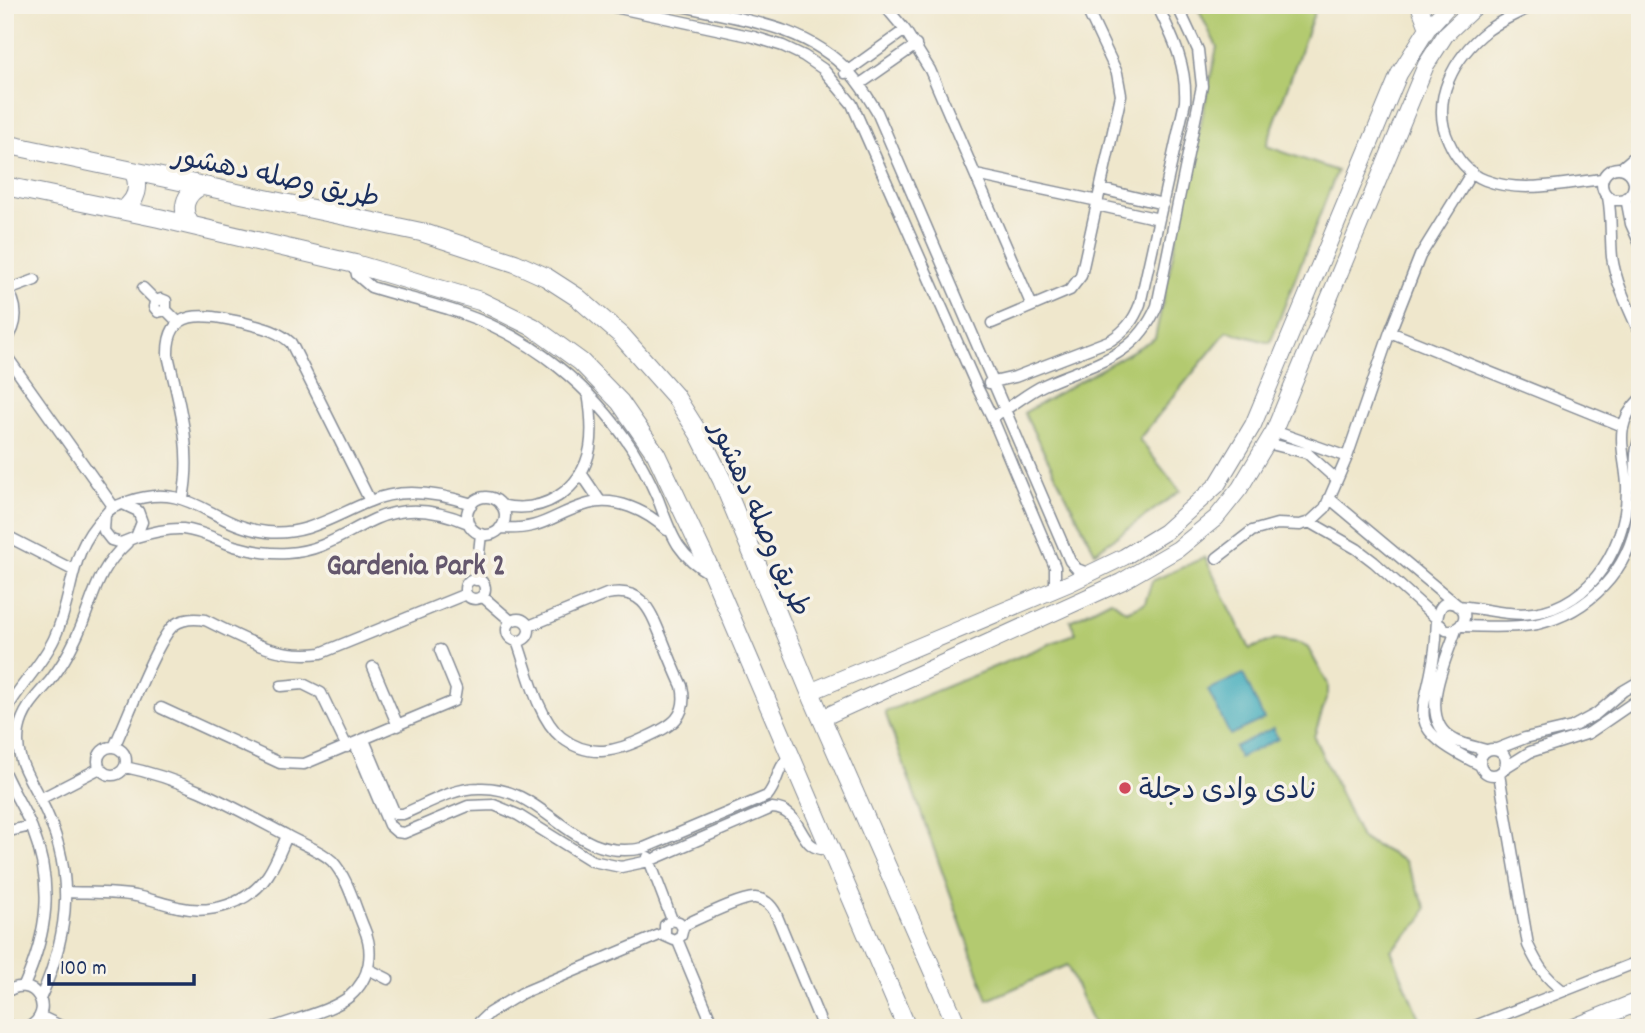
<svg xmlns="http://www.w3.org/2000/svg" width="1645" height="1033" font-family="Dekko,'Playpen Sans Arabic',sans-serif">
  <style>
    .green { fill: #b3ca6f; stroke: #677c66; stroke-width: 2 }
    .water { fill: #3ba9ba; stroke: #2b6c8c; stroke-width: 2 }
    .lines { fill: none; stroke-linecap: round; stroke-linejoin: round }
    .street-casing { stroke: #858b95; stroke-width: 13 }
    .secondary-casing { stroke: #858b95; stroke-width: 18 }
    .primary-casing { stroke: #858b95; stroke-width: 20 }
    .street { stroke: #fff; stroke-width: 10 }
    .secondary { stroke: #fff; stroke-width: 16 }
    .primary { stroke: #fff; stroke-width: 18 }
    .poi-dot { fill: #d1495b; stroke: #f7f3e8; stroke-width: 2.5 }
    .labels { text-anchor: middle; stroke-width: 7; stroke-linejoin: round; paint-order: stroke }
    .street-label { font-size: 28px; fill: #1b2f5e; stroke: #f7f3e8 }
    .poi-label { font-size: 28px; fill: #1b2f5e; stroke: #f7f3e8; text-anchor: start }
    .neighbourhood-label { font-size: 30px; font-weight: bold; fill: #64576d; stroke: #f7f3e8 }
  </style>
  <rect width="100%" height="100%" fill="#f7f3e8"/>
  <filter id="ink" filterUnits="userSpaceOnUse"><feTurbulence type="fractalNoise" baseFrequency=".0143" numOctaves="2"/><feDisplacementMap in="SourceGraphic" scale="14" xChannelSelector="R" yChannelSelector="G"/><feConvolveMatrix kernelMatrix="1 2 1 2 8 2 1 2 1" color-interpolation-filters="sRGB"/></filter>
  <filter id="wash" filterUnits="userSpaceOnUse"><feTurbulence type="fractalNoise" baseFrequency=".00686" numOctaves="4" result="noise"/><feDisplacementMap in="SourceGraphic" scale="28" xChannelSelector="R" yChannelSelector="G"/><feGaussianBlur stdDeviation="1.57" result="paint"/><feColorMatrix in="noise" values="0 0 0 0 0 0 0 0 0 0 0 0 0 0 0 0 0 1.4 0 .05"/><feComposite in="paint" operator="in"/></filter>
  <g filter="url(#wash)">
    <rect width="100%" height="100%" fill="#efe7cc"/>
    <path class="green" d="M1196 5H1317L1266 146 1337 171 1270 343 1227 331 1139 439 1180 491 1095 552 1024 413 1155 338 1217 47Z
      M1205 557 1250 649 1275 639 1300 643 1308 648 1328 684V693L1314 737 1361 838 1405 861 1426 908 1421 921 1391 950 1423 1028H1095L1067 965 988 1000 885 712 1076 633 1070 621 1111 600 1126 611 1145 603 1152 581Z"/>
    <path class="water" d="M1243 674 1264 719 1230 735 1208 690Z
      M1273 728 1278 739 1239 758 1234 747Z"/>
  </g>
  <g filter="url(#ink)">
    <g class="lines">
      <g class="street-casing">
        <path id="street" d="M605 5 754 37 783 46 804 56 823 69 852 104 977 387 992 417 1055 567V589
          M677 5C737 19 806 24 850 73 861 85 869 99 877 112L1070 561 1077 569 1090 574
          M884 5 905 30 930 70 1032 306
          M1536 5C1519 12 1503 19 1488 30 1455 56 1429 100 1449 142 1456 158 1469 174 1485 180 1521 194 1565 183 1602 179
          M845 73 905 30
          M860 84 916 45
          M1602 184a16 16 0 1 1 32 0a16 16 0 1 1-32 0Z
          M1621 168 1640 152
          M976 175 1098 201
          M1101 189 1163 204
          M1608 197C1612 217 1610 237 1612 257 1616 284 1629 309 1640 334
          M1626 198 1631 224 1640 244
          M1097 205 1159 219
          M355 264 357 275 371 287C402 297 433 303 463 314 532 338 591 386 631 447 641 463 650 481 658 499 671 533 676 555 711 574
          M5 287C19 304 19 325 5 342
          M143 288 156 301
          M8 290 35 280
          M166 310 158 312 154 307 155 302 161 299 166 301V310L179 323
          M992 323 1070 290 1081 276 1121 95 1117 73 1085 5
          M1390 332 1623 426
          M5 354 113 506
          M989 383 1015 377 1111 340C1126 330 1134 320 1140 304L1185 102C1187 65 1173 38 1157 5
          M992 417C1011 408 1025 394 1044 385 1092 363 1134 360 1157 306L1202 86 1198 50 1177 5
          M1274 431 1347 457
          M1267 443 1307 453 1337 480
          M581 473 600 501
          M467 516a19 19 0 1 1 38 0a19 19 0 1 1-38 0Z
          M183 498C193 449 179 403 168 355 167 305 207 315 241 322 259 327 276 329 291 343L370 501
          M1329 498 1456 604
          M123 504 138 511 142 522 136 537 121 543 111 540 104 531 105 515C111 506 118 506 127 502 191 479 209 526 267 532 306 536 334 516 368 502 400 487 439 493 472 504
          M501 505C542 515 582 491 590 448 593 430 591 411 588 393
          M1310 522 1357 549 1374 562 1437 619
          M500 528C544 531 552 514 588 504 615 496 647 511 667 530
          M5 535 73 570
          M136 537C152 532 167 528 183 529 202 531 217 540 234 546 251 551 269 554 287 553 324 551 344 533 375 519 407 505 438 510 468 523
          M1217 558 1252 531 1277 524 1300 525 1310 522 1325 508 1347 457 1390 332 1420 256 1472 172
          M465 589a10 10 0 1 1 20 0a10 10 0 1 1-20 0Z
          M476 580 481 534
          M482 596 511 621
          M1458 606C1483 608 1508 616 1533 613 1593 606 1629 541 1627 485 1625 451 1611 427 1640 399
          M507 630a11 11 0 1 1 22 0a11 11 0 1 1-22 0Z
          M1438 623 1446 630C1462 633 1473 611 1455 604 1434 596 1437 628 1436 639 1430 716 1394 722 1480 765
          M1462 626C1484 627 1515 628 1537 624 1590 612 1629 570 1637 517 1641 489 1630 463 1640 437
          M1456 630C1446 660 1415 721 1455 740 1464 745 1476 747 1486 750
          M517 641C527 668 538 719 561 737 590 760 618 751 647 737 671 726 689 717 682 686 675 671 669 656 663 641 651 613 644 586 607 594L529 626
          M373 667 398 726
          M281 686 303 684 321 693 347 747
          M161 708 280 763 304 764 454 701 456 689 440 650
          M5 712C19 686 41 666 54 639 76 592 66 555 105 515
          M364 740 395 814H403C427 804 453 788 479 788 547 785 569 864 644 848L767 796C778 784 777 766 790 757
          M355 744 389 825 397 832 404 833 468 806 494 805 518 815 592 861 621 867 649 861 772 808C806 810 796 853 829 849
          M114 747C125 724 158 637 174 625 184 618 194 618 205 620 245 639 275 659 321 653L466 594
          M98 761a14 14 0 1 1 28 0a14 14 0 1 1-28 0Z
          M1480 762a13 13 0 1 1 26 0a13 13 0 1 1-26 0Z
          M1497 749 1525 738 1572 727 1596 714 1623 691 1640 681
          M125 767C185 779 233 807 286 835 301 844 319 849 332 861 348 878 355 907 364 928 374 951 371 978 350 996 332 1011 295 1019 272 1028
          M1506 767 1530 752 1589 733 1640 698
          M5 774C13 792 24 809 32 828 54 885 48 931 24 986
          M1499 774 1528 945C1538 966 1544 976 1563 991
          M40 799 100 768
          M5 832 31 826
          M648 857 672 920 679 922 683 928 681 936 674 940 665 936V925L672 920
          M67 892C90 893 113 892 136 896 151 899 164 904 178 907 211 915 248 904 268 875 276 863 281 849 287 836
          M682 926C698 919 741 897 755 898 765 899 772 906 776 914L823 1028
          M677 939 714 1028
          M368 969 388 979
          M5 993C33 971 59 1012 27 1028
          M40 999C71 930 76 868 40 799 28 775 14 758 19 730 23 709 37 696 50 681 60 668 68 655 75 640 94 602 93 574 127 543
          M40 1016 65 1028
          M5 1023 14 1028
          M473 1028 489 1013 522 993 664 933
          M1470 1028 1640 961"/>
      </g>
      <g class="secondary-casing">
        <path id="secondary" d="M1419 5 1428 28
          M810 692 1070 583 1124 557 1165 532 1217 485 1253 425 1399 74 1428 28 1449 5
          M822 718 1121 582 1178 549 1216 518 1240 488 1274 431 1426 65 1446 34 1477 5"/>
      </g>
      <g class="primary-casing">
        <path id="primary" d="M5 144 421 232 515 263 546 277 577 297 621 335 675 396 699 434 722 480 810 692 958 1028
          M5 186 159 218 355 264 480 301 533 327 581 362 620 402 656 454 713 575 907 1028
          M123 210C137 200 141 186 133 171
          M191 225C180 210 184 194 201 186
          M1574 1028 1640 1001"/>
      </g>
      <use href="#street" class="street"/>
      <use href="#secondary" class="secondary"/>
      <use href="#primary" class="primary"/>
    </g>
  </g>
  <circle class="poi-dot" cx="1125" cy="788" r="7"/>
  <g class="labels">
    <g class="street-label">
      <text transform="translate(277 175) rotate(12)" y="10">طريق وصله دهشور</text>
      <text transform="translate(762 518) rotate(66)" y="10">طريق وصله دهشور</text>
    </g>
    <g class="poi-label">
      <text x="1139" y="798">نادى وادى دجلة</text>
    </g>
    <g class="neighbourhood-label">
      <text x="416" y="574">Gardenia Park 2</text>
    </g>
  </g>
  <rect width="1645" height="1033" fill="none" stroke="#f7f3e8" stroke-width="28"/>
  <path d="M49 974v10h145v-10" fill="none" stroke="#1b2f5e" stroke-width="3.5"/>
  <text x="60" y="974" font-size="21" fill="#1b2f5e" stroke="#f7f3e8" stroke-width="5" paint-order="stroke">100 m</text>
</svg>
